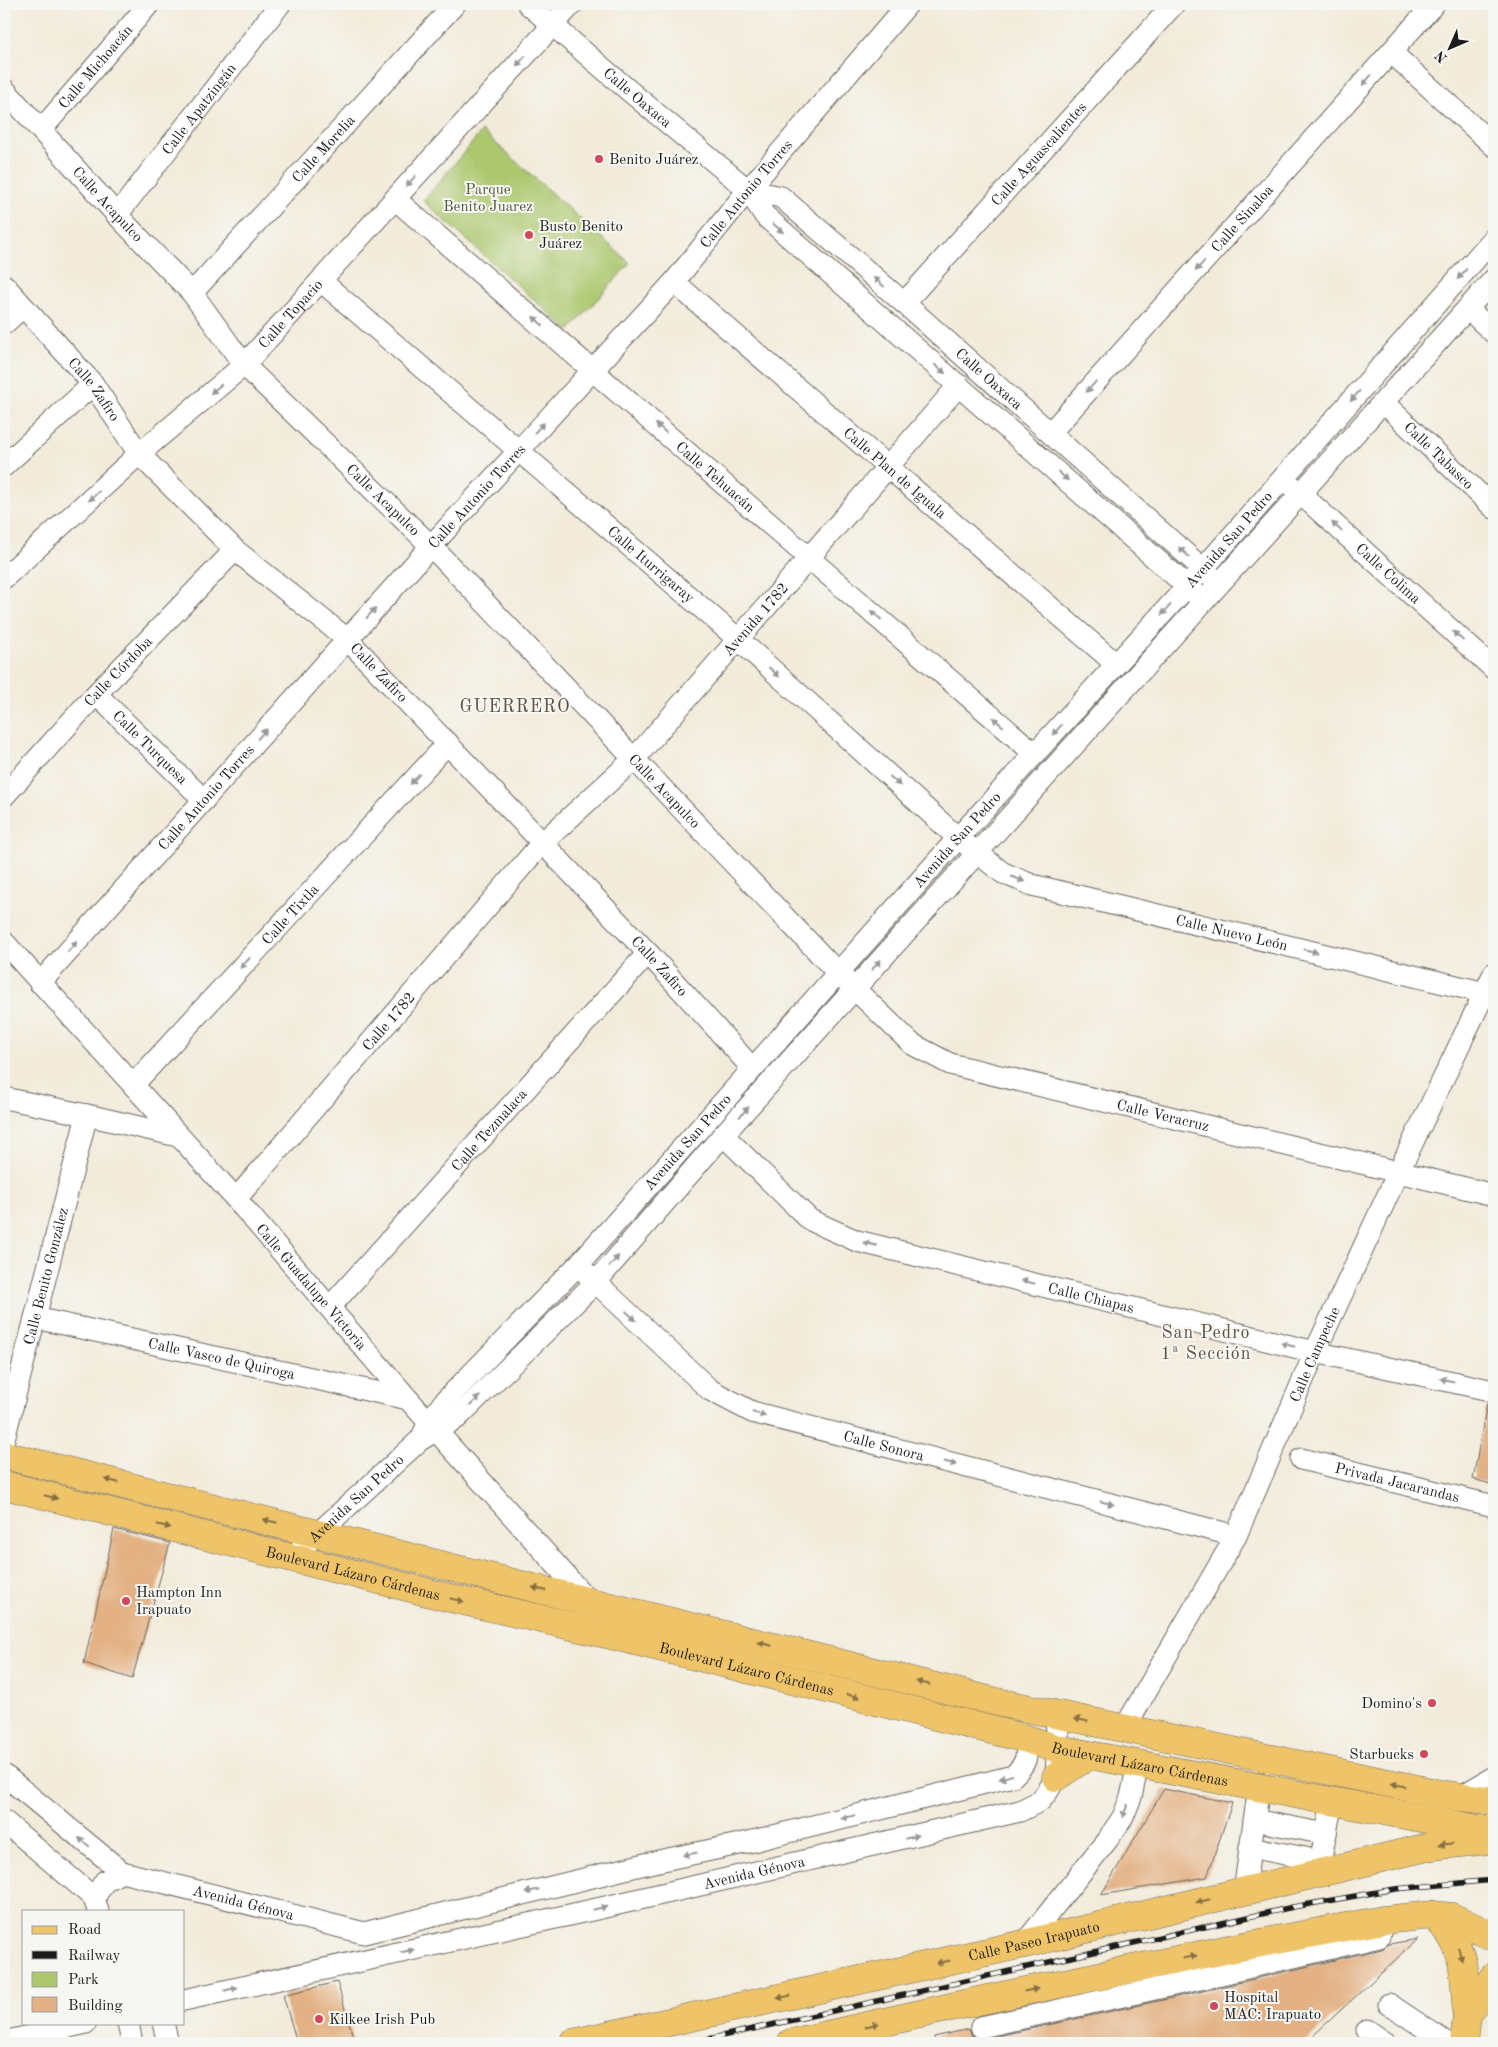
<svg xmlns="http://www.w3.org/2000/svg" width="1498" height="2047" font-family="'Old Standard TT',serif">
  <style>
    .green { fill: #acc76e; stroke: #647245 }
    .building { fill: #e3b183 }
    .lines { fill: none; stroke-linecap: round; stroke-linejoin: round }
    .minor-casing { stroke: #67645e; stroke-width: 23 }
    .major-casing { stroke: #67645e; stroke-width: 29 }
    .minor { stroke: #fff; stroke-width: 21 }
    .major { stroke: #efc469; stroke-width: 28 }
    .rail-casing { stroke: #1c1c1c; stroke-width: 5.5 }
    .rail { stroke: #f6f6f2; stroke-width: 4; stroke-dasharray: 11; stroke-linecap: butt }
    .oneway { fill: #999 }
    .oneway2 { fill: #867042 }
    .poi-dot { fill: #d1495b; stroke: #f6f6f2; stroke-width: 2 }
    .labels { text-anchor: middle; stroke-width: 4; stroke-linejoin: round; paint-order: stroke }
    .street-label { font-size: 15px; fill: #1c1c1c; stroke: #f6f6f2 }
    .poi-label { font-size: 15px; fill: #1c1c1c; stroke: #f6f6f2; text-anchor: start }
    .park-label { font-size: 15px; fill: #4e5839; stroke: #f6f6f2 }
    .quarter-label { font-size: 18px; letter-spacing: 1px; fill: #625040; stroke: #f6f6f2 }
  </style>
  <rect width="100%" height="100%" fill="#f6f6f2"/>
  <filter id="ink" filterUnits="userSpaceOnUse"><feTurbulence type="fractalNoise" baseFrequency=".02" numOctaves="2"/><feDisplacementMap in="SourceGraphic" scale="10" xChannelSelector="R" yChannelSelector="G"/><feConvolveMatrix kernelMatrix="1 2 1 2 8 2 1 2 1" color-interpolation-filters="sRGB"/></filter>
  <filter id="wash" filterUnits="userSpaceOnUse"><feTurbulence type="fractalNoise" baseFrequency=".0096" numOctaves="4" result="noise"/><feDisplacementMap in="SourceGraphic" scale="20" xChannelSelector="R" yChannelSelector="G"/><feGaussianBlur stdDeviation="1.12" result="paint"/><feColorMatrix in="noise" values="0 0 0 0 0 0 0 0 0 0 0 0 0 0 0 0 0 1.4 0 .05"/><feComposite in="paint" operator="in"/></filter>
  <g filter="url(#wash)">
    <rect width="100%" height="100%" fill="#f2ebda"/>
    <path class="green" d="M482 131 630 263 569 331 423 201Z"/>
    <g id="blocks">
      <path class="building" d="M1487 1404H1494V1485L1473 1479Z
        M114 1529 170 1543 132 1679 84 1663Z
        M1164 1789 1232 1803 1207 1877 1101 1895Z
        M1418 1939 1305 2043H935L934 2037 969 2029 972 2036 978 2039H984L1190 1994 1382 1949 1389 1944Z
        M337 1982 355 2043H297L283 1995Z"/>
    </g>
  </g>
  <g filter="url(#ink)">
    <use href="#blocks" fill-opacity="0" stroke="#67645e" stroke-width="1"/>
    <g class="lines">
      <g class="minor-casing">
        <g id="minor">
          <path id="s1" d="M528 4 627 89 748 190 765 216 1197 595"/>
          <path d="M1391 52 1494 146"/>
          <path id="s2" d="M4 89 117 215 192 293 244 365 431 546 838 973 912 1044 950 1064 1494 1195"/>
          <path id="s3" d="M42 129 149 4"/>
          <path id="s4" d="M748 190 781 197 904 303 1213 578"/>
          <path id="s5" d="M395 199 1035 754"/>
          <path id="s6" d="M117 215 280 4"/>
          <path id="s7" d="M321 281 738 639 958 838 1003 873 1032 885 1494 995"/>
          <path id="s8" d="M674 282 1116 664"/>
          <path id="s9" d="M4 285 93 384 139 454 235 550 347 639 648 953 752 1068"/>
          <path id="s10" d="M192 293 455 4"/>
          <path id="s11" d="M904 303 1174 4"/>
          <path d="M1468 309 1494 333"/>
          <path d="M4 324 23 307"/>
          <path id="s12" d="M1384 403 1494 508"/>
          <path id="s13" d="M1050 433 1434 4"/>
          <path d="M4 466 93 384"/>
          <path id="s14" d="M1292 486 1494 669"/>
          <path id="s15" d="M4 578 139 454 244 365 572 4"/>
          <path id="s16" d="M96 694 204 800"/>
          <path id="s17" d="M4 796 96 694 235 550"/>
          <path id="s18" d="M4 942 236 1199 408 1399 591 1604"/>
          <path id="s19" d="M40 983 431 546 674 282 748 190 908 4"/>
          <path id="s20" d="M133 1085 448 743"/>
          <path d="M4 1098 87 1115 178 1136"/>
          <path id="s21" d="M723 1135 810 1220 857 1241 1315 1352 1494 1391"/>
          <path id="s22" d="M236 1199 541 844 635 758 959 385"/>
          <path id="s23" d="M586 1273 710 1390 752 1412 1236 1536"/>
          <path id="s24" d="M330 1307 648 953"/>
          <path id="s25" d="M35 1318 408 1399"/>
          <path id="s26" d="M4 1439 87 1115"/>
          <path id="s27" d="M421 1439 429 1422 443 1403 578 1265 958 838 1203 569 1494 238"/>
          <path id="s28" d="M1301 1459 1494 1506"/>
          <path id="s29" d="M291 1558 420 1440 457 1418 596 1282 723 1135 1494 279"/>
          <path id="s30" d="M1124 1729 1236 1536 1315 1352 1398 1173 1494 973"/>
          <path id="s31" d="M4 1775 122 1872 364 1933 649 1863 749 1842 1013 1776C1027 1763 1027 1758 1027 1739"/>
          <path d="M1460 1797 1494 1777"/>
          <path d="M1254 1820 1326 1834"/>
          <path d="M4 1821 94 1898 98 1911"/>
          <path d="M1250 1847 1320 1861"/>
          <path d="M1318 1873 1332 1802"/>
          <path d="M1244 1891 1259 1787"/>
          <path d="M94 1898 105 1881 122 1872"/>
          <path d="M1024 1944 1108 1839 1123 1817 1131 1797 1138 1764"/>
          <path id="s32" d="M184 2000 601 1908 1020 1811 1040 1801 1048 1791 1056 1777 1058 1735 1056 1723 1049 1713"/>
          <path d="M1389 2004 1447 2043"/>
          <path d="M128 2023 132 2043"/>
          <path d="M163 2023 168 2043"/>
          <path d="M981 2027 1187 1982 1379 1937 1383 1920"/>
          <path d="M1367 2030 1386 2043"/>
          <path d="M4 2042 86 2023"/>
        </g>
      </g>
      <g class="major-casing">
        <g id="major">
          <path d="M4 1455 457 1569 997 1702 1446 1795 1494 1801"/>
          <path id="s33" d="M4 1485 450 1598 615 1636 1027 1739 1058 1749 1494 1832"/>
          <path d="M1056 1777 1089 1755"/>
          <path d="M1433 1915C1468 1947 1463 1971 1467 2015"/>
          <path id="s34" d="M573 2043 1024 1944 1432 1846 1489 1840"/>
          <path d="M791 2043 987 1999 1234 1948 1383 1920 1433 1915 1452 1917 1494 1937"/>
          <path d="M1464 2043 1467 2015 1494 1976"/>
        </g>
      </g>
      <use href="#minor" class="minor"/>
      <use href="#major" class="major"/>
      <g class="rail-casing">
        <path id="rail" d="M691 2043 1293 1907 1395 1889 1494 1880"/>
      </g>
      <use href="#rail" class="rail"/>
    </g>
    <defs><path id="oneway-solid" d="M-6-.8H1V-3.2L6.5 0L1 3.2V.8H-6Z" transform="scale(1.25)"/></defs>
    <g class="oneway">
      <use href="#oneway-solid" transform="translate(521 61) rotate(132)"/>
      <use href="#oneway-solid" transform="translate(1367 80) rotate(132)"/>
      <use href="#oneway-solid" transform="translate(411 181) rotate(132)"/>
      <use href="#oneway-solid" transform="translate(778 228) rotate(41)"/>
      <use href="#oneway-solid" transform="translate(1200 266) rotate(132)"/>
      <use href="#oneway-solid" transform="translate(1462 274) rotate(131)"/>
      <use href="#oneway-solid" transform="translate(879 282) rotate(-139)"/>
      <use href="#oneway-solid" transform="translate(538 321) rotate(-139)"/>
      <use href="#oneway-solid" transform="translate(940 369) rotate(40)"/>
      <use href="#oneway-solid" transform="translate(1091 387) rotate(132)"/>
      <use href="#oneway-solid" transform="translate(216 389) rotate(140)"/>
      <use href="#oneway-solid" transform="translate(1355 396) rotate(131)"/>
      <use href="#oneway-solid" transform="translate(539 428) rotate(-47)"/>
      <use href="#oneway-solid" transform="translate(661 428) rotate(-139)"/>
      <use href="#oneway-solid" transform="translate(1063 476) rotate(41)"/>
      <use href="#oneway-solid" transform="translate(94 496) rotate(137)"/>
      <use href="#oneway-solid" transform="translate(1337 527) rotate(-138)"/>
      <use href="#oneway-solid" transform="translate(1184 552) rotate(-138)"/>
      <use href="#oneway-solid" transform="translate(1166 610) rotate(132)"/>
      <use href="#oneway-solid" transform="translate(371 613) rotate(-48)"/>
      <use href="#oneway-solid" transform="translate(876 615) rotate(-139)"/>
      <use href="#oneway-solid" transform="translate(1458 636) rotate(-138)"/>
      <use href="#oneway-solid" transform="translate(774 672) rotate(42)"/>
      <use href="#oneway-solid" transform="translate(998 722) rotate(-139)"/>
      <use href="#oneway-solid" transform="translate(1057 730) rotate(132)"/>
      <use href="#oneway-solid" transform="translate(262 734) rotate(-48)"/>
      <use href="#oneway-solid" transform="translate(415 779) rotate(133)"/>
      <use href="#oneway-solid" transform="translate(895 781) rotate(42)"/>
      <use href="#oneway-solid" transform="translate(1018 879) rotate(21)"/>
      <use href="#oneway-solid" transform="translate(72 947) rotate(-48)"/>
      <use href="#oneway-solid" transform="translate(1311 951) rotate(13)"/>
      <use href="#oneway-solid" transform="translate(245 963) rotate(133)"/>
      <use href="#oneway-solid" transform="translate(876 965) rotate(-48)"/>
      <use href="#oneway-solid" transform="translate(744 1112) rotate(-48)"/>
      <use href="#oneway-solid" transform="translate(870 1244) rotate(-166)"/>
      <use href="#oneway-solid" transform="translate(614 1261) rotate(-49)"/>
      <use href="#oneway-solid" transform="translate(1028 1282) rotate(-166)"/>
      <use href="#oneway-solid" transform="translate(631 1316) rotate(43)"/>
      <use href="#oneway-solid" transform="translate(1288 1345) rotate(-166)"/>
      <use href="#oneway-solid" transform="translate(1447 1380) rotate(-168)"/>
      <use href="#oneway-solid" transform="translate(475 1401) rotate(-44)"/>
      <use href="#oneway-solid" transform="translate(759 1414) rotate(16)"/>
      <use href="#oneway-solid" transform="translate(950 1463) rotate(14)"/>
      <use href="#oneway-solid" transform="translate(1107 1503) rotate(14)"/>
      <use href="#oneway-solid" transform="translate(1006 1777) rotate(163)"/>
      <use href="#oneway-solid" transform="translate(1125 1811) rotate(113)"/>
      <use href="#oneway-solid" transform="translate(848 1817) rotate(166)"/>
      <use href="#oneway-solid" transform="translate(912 1837) rotate(-13)"/>
      <use href="#oneway-solid" transform="translate(84 1842) rotate(-141)"/>
      <use href="#oneway-solid" transform="translate(690 1854) rotate(168)"/>
      <use href="#oneway-solid" transform="translate(532 1891) rotate(166)"/>
      <use href="#oneway-solid" transform="translate(600 1908) rotate(-13)"/>
      <use href="#oneway-solid" transform="translate(407 1951) rotate(-12)"/>
      <use href="#oneway-solid" transform="translate(231 1989) rotate(-13)"/>
    </g>
    <g class="oneway2">
      <use href="#oneway-solid" transform="translate(112 1481) rotate(-166)"/>
      <use href="#oneway-solid" transform="translate(51 1497) rotate(14)"/>
      <use href="#oneway-solid" transform="translate(270 1521) rotate(-166)"/>
      <use href="#oneway-solid" transform="translate(164 1526) rotate(14)"/>
      <use href="#oneway-solid" transform="translate(539 1589) rotate(-166)"/>
      <use href="#oneway-solid" transform="translate(457 1600) rotate(13)"/>
      <use href="#oneway-solid" transform="translate(765 1644) rotate(-166)"/>
      <use href="#oneway-solid" transform="translate(923 1683) rotate(-166)"/>
      <use href="#oneway-solid" transform="translate(853 1696) rotate(14)"/>
      <use href="#oneway-solid" transform="translate(1081 1720) rotate(-168)"/>
      <use href="#oneway-solid" transform="translate(1398 1785) rotate(-168)"/>
      <use href="#oneway-solid" transform="translate(1446 1844) rotate(174)"/>
      <use href="#oneway-solid" transform="translate(1203 1901) rotate(167)"/>
      <use href="#oneway-solid" transform="translate(1460 1954) rotate(75)"/>
      <use href="#oneway-solid" transform="translate(1190 1957) rotate(-12)"/>
      <use href="#oneway-solid" transform="translate(943 1962) rotate(168)"/>
      <use href="#oneway-solid" transform="translate(1031 1990) rotate(-11)"/>
      <use href="#oneway-solid" transform="translate(784 1997) rotate(168)"/>
      <use href="#oneway-solid" transform="translate(872 2025) rotate(-13)"/>
    </g>
  </g>
  <g class="poi-dot">
    <circle cx="599" cy="159" r="5"/>
    <circle cx="529" cy="235" r="5"/>
    <circle cx="126" cy="1601" r="5"/>
    <circle cx="1432" cy="1703" r="5"/>
    <circle cx="1424" cy="1754" r="5"/>
    <circle cx="1214" cy="2006" r="5"/>
    <circle cx="319" cy="2019" r="5"/>
  </g>
  <g class="labels">
    <g class="street-label">
      <text dy="5" stroke="none"><textPath href="#s3" startOffset="82">Calle Michoacán</textPath></text>
      <text dy="5" stroke="none"><textPath href="#s1" startOffset="144">Calle Oaxaca</textPath></text>
      <text dy="5" stroke="none"><textPath href="#s6" startOffset="134">Calle Apatzingán</textPath></text>
      <text dy="5" stroke="none"><textPath href="#s10" startOffset="195">Calle Morelia</textPath></text>
      <text dy="5" stroke="none"><textPath href="#s11" startOffset="201">Calle Aguascalientes</textPath></text>
      <text dy="5" stroke="none"><textPath href="#s19" startOffset="1059">Calle Antonio Torres</textPath></text>
      <text dy="5" stroke="none"><textPath href="#s2" startOffset="155">Calle Acapulco</textPath></text>
      <text dy="5" stroke="none"><textPath href="#s13" startOffset="288">Calle Sinaloa</textPath></text>
      <text dy="5" stroke="none"><textPath href="#s15" startOffset="390">Calle Topacio</textPath></text>
      <text dy="5" stroke="none"><textPath href="#s4" startOffset="310">Calle Oaxaca</textPath></text>
      <text dy="5" stroke="none"><textPath href="#s9" startOffset="138">Calle Zafiro</textPath></text>
      <text dy="5" stroke="none"><textPath href="#s12" startOffset="76">Calle Tabasco</textPath></text>
      <text dy="5" stroke="none"><textPath href="#s8" startOffset="292">Calle Plan de Iguala</textPath></text>
      <text dy="5" stroke="none"><textPath href="#s5" startOffset="424">Calle Tehuacán</textPath></text>
      <text dy="5" stroke="none"><textPath href="#s19" startOffset="654">Calle Antonio Torres</textPath></text>
      <text dy="5" stroke="none"><textPath href="#s2" startOffset="560">Calle Acapulco</textPath></text>
      <text dy="5" stroke="none"><textPath href="#s27" startOffset="1210">Avenida San Pedro</textPath></text>
      <text dy="5" stroke="none"><textPath href="#s7" startOffset="435">Calle Iturrigaray</textPath></text>
      <text dy="5" stroke="none"><textPath href="#s14" startOffset="130">Calle Colima</textPath></text>
      <text dy="5" stroke="none"><textPath href="#s22" startOffset="779">Avenida 1782</textPath></text>
      <text dy="5" stroke="none"><textPath href="#s17" startOffset="169">Calle Córdoba</textPath></text>
      <text dy="5" stroke="none"><textPath href="#s9" startOffset="542">Calle Zafiro</textPath></text>
      <text dy="5" stroke="none"><textPath href="#s16" startOffset="76">Calle Turquesa</textPath></text>
      <text dy="5" stroke="none"><textPath href="#s2" startOffset="965">Calle Acapulco</textPath></text>
      <text dy="5" stroke="none"><textPath href="#s19" startOffset="249">Calle Antonio Torres</textPath></text>
      <text dy="5" stroke="none"><textPath href="#s27" startOffset="805">Avenida San Pedro</textPath></text>
      <text dy="5" stroke="none"><textPath href="#s20" startOffset="232">Calle Tixtla</textPath></text>
      <text dy="5" stroke="none"><textPath href="#s7" startOffset="1140">Calle Nuevo León</textPath></text>
      <text dy="5" stroke="none"><textPath href="#s9" startOffset="948">Calle Zafiro</textPath></text>
      <text dy="5" stroke="none"><textPath href="#s22" startOffset="234">Calle 1782</textPath></text>
      <text dy="5" stroke="none"><textPath href="#s2" startOffset="1581">Calle Veracruz</textPath></text>
      <text dy="5" stroke="none"><textPath href="#s24" startOffset="238">Calle Tezmalaca</textPath></text>
      <text dy="5" stroke="none"><textPath href="#s27" startOffset="400">Avenida San Pedro</textPath></text>
      <text dy="5" stroke="none"><textPath href="#s26" startOffset="168">Calle Benito González</textPath></text>
      <text dy="5" stroke="none"><textPath href="#s18" startOffset="462">Calle Guadalupe Victoria</textPath></text>
      <text dy="5" stroke="none"><textPath href="#s21" startOffset="414">Calle Chiapas</textPath></text>
      <text dy="5" stroke="none"><textPath href="#s30" startOffset="421">Calle Campeche</textPath></text>
      <text dy="5" stroke="none"><textPath href="#s25" startOffset="191">Calle Vasco de Quiroga</textPath></text>
      <text dy="5" stroke="none"><textPath href="#s23" startOffset="354">Calle Sonora</textPath></text>
      <text dy="5" stroke="none"><textPath href="#s28" startOffset="99">Privada Jacarandas</textPath></text>
      <text dy="5" stroke="none"><textPath href="#s29" startOffset="88">Avenida San Pedro</textPath></text>
      <text dy="5" stroke="none"><textPath href="#s33" startOffset="360">Boulevard Lázaro Cárdenas</textPath></text>
      <text dy="5" stroke="none"><textPath href="#s33" startOffset="765">Boulevard Lázaro Cárdenas</textPath></text>
      <text dy="5" stroke="none"><textPath href="#s33" startOffset="1170">Boulevard Lázaro Cárdenas</textPath></text>
      <text dy="5" stroke="none"><textPath href="#s32" startOffset="584">Avenida Génova</textPath></text>
      <text dy="5" stroke="none"><textPath href="#s31" startOffset="278">Avenida Génova</textPath></text>
      <text dy="5" stroke="none"><textPath href="#s34" startOffset="472">Calle Paseo Irapuato</textPath></text>
    </g>
    <g class="poi-label">
      <text x="609" y="164">Benito Juárez</text>
      <text x="539" y="231">Busto Benito<tspan x="539" dy="17">Juárez</tspan></text>
      <text x="136" y="1597">Hampton Inn<tspan x="136" dy="17">Irapuato</tspan></text>
      <text x="1422" y="1708" text-anchor="end">Domino's</text>
      <text x="1414" y="1759" text-anchor="end">Starbucks</text>
      <text x="1224" y="2002">Hospital<tspan x="1224" dy="17">MAC: Irapuato</tspan></text>
      <text x="329" y="2024">Kilkee Irish Pub</text>
    </g>
    <g class="park-label">
      <text x="488" y="194">Parque<tspan x="488" dy="17">Benito Juarez</tspan></text>
    </g>
    <g class="quarter-label">
      <text x="515" y="712">GUERRERO</text>
      <text x="1206" y="1338">San Pedro<tspan x="1206" dy="21">1ª Sección</tspan></text>
    </g>
  </g>
  <rect width="1498" height="2047" fill="none" stroke="#f6f6f2" stroke-width="20"/>
  <rect x="22" y="1910" width="162" height="115" fill="#f6f6f2" stroke="#9f9f9c"/>
  <rect x="32" y="1926" width="25" height="8" fill="#efc469" stroke="#9f9f9c"/>
  <text x="68" y="1934" font-size="15" fill="#1c1c1c">Road</text>
  <rect x="32" y="1951" width="25" height="8" fill="#1c1c1c" stroke="#9f9f9c"/>
  <text x="68" y="1960" font-size="15" fill="#1c1c1c">Railway</text>
  <rect x="32" y="1972" width="25" height="15" fill="#acc76e" stroke="#9f9f9c"/>
  <text x="68" y="1984" font-size="15" fill="#1c1c1c">Park</text>
  <rect x="32" y="1997" width="25" height="15" fill="#e3b183" stroke="#9f9f9c"/>
  <text x="68" y="2010" font-size="15" fill="#1c1c1c">Building</text>
  <g transform="translate(1450 48) rotate(225)" stroke="#f6f6f2" stroke-width="4" paint-order="stroke">
  <path d="M0-4L9 19L0 12L-9 19Z" fill="#1c1c1c"/>
  <text y="-8" font-size="14" font-weight="bold" text-anchor="middle" fill="#1c1c1c">N</text>
  </g>
</svg>
